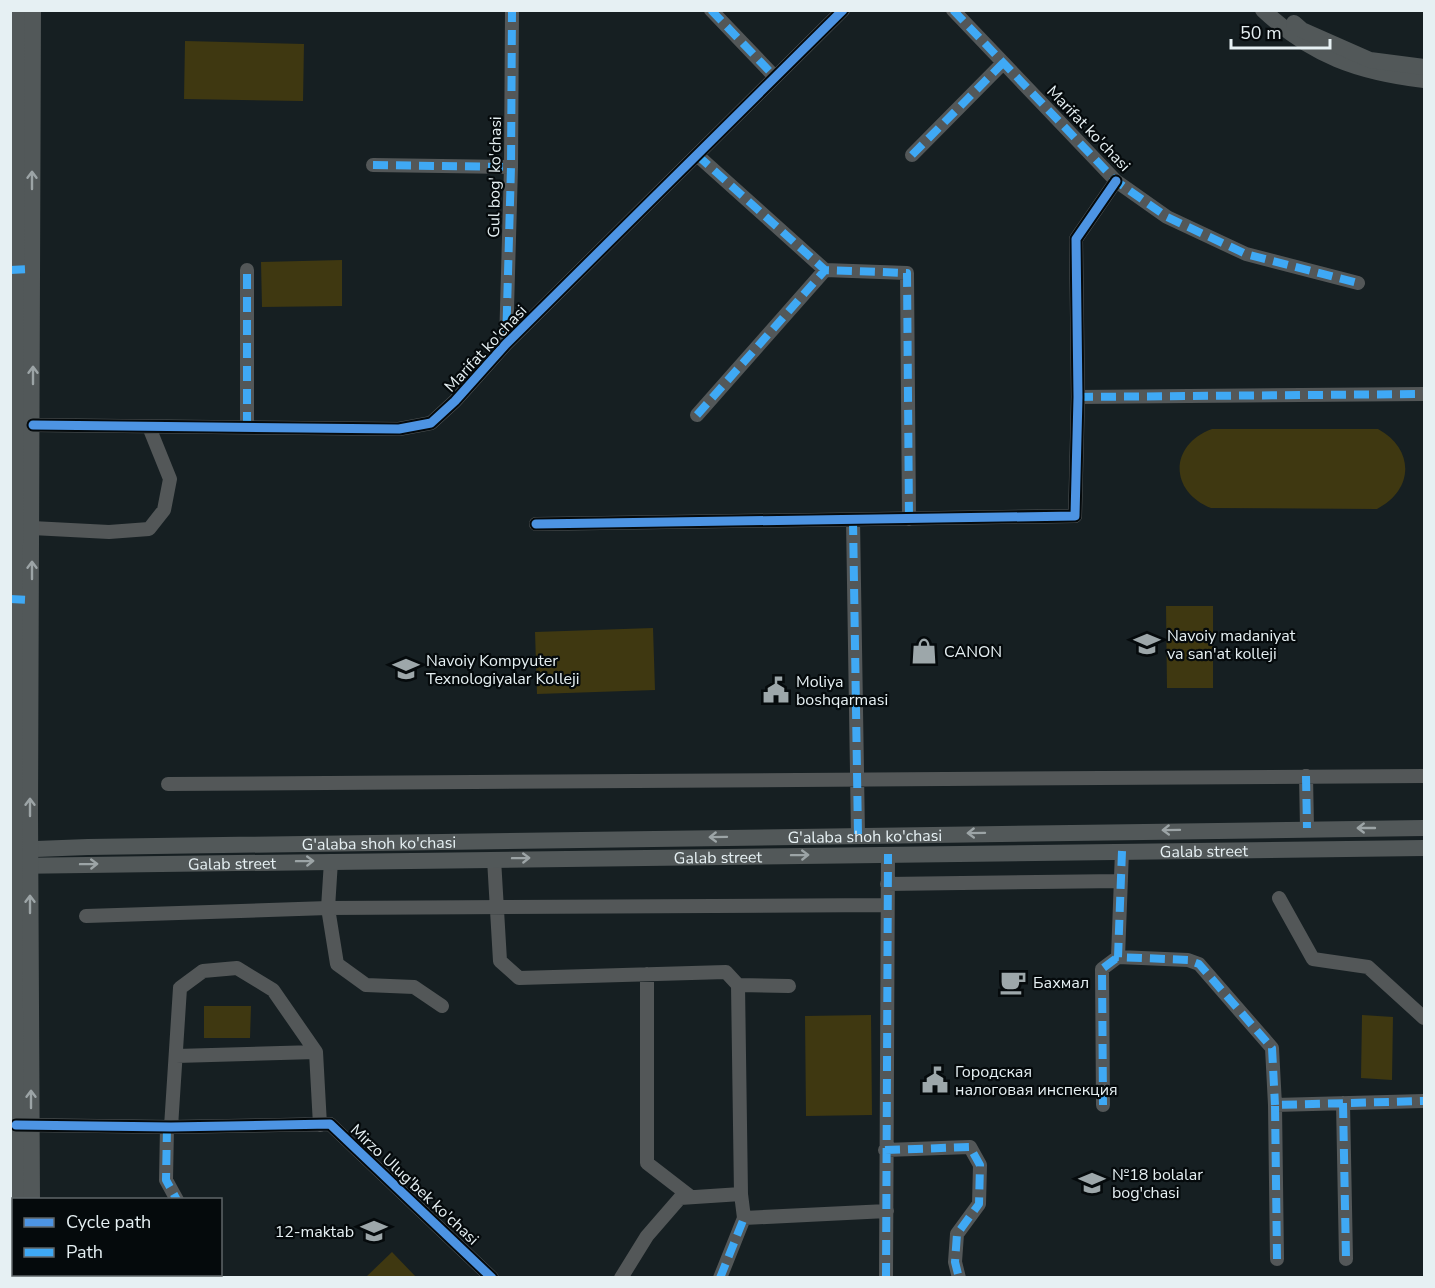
<svg xmlns="http://www.w3.org/2000/svg" width="1435" height="1288" font-family="'Nunito Sans',sans-serif">
  <style>
    .green { fill: #3f3811 }
    .lines { fill: none; stroke-linecap: round; stroke-linejoin: round }
    .minor { stroke: #535758; stroke-width: 14 }
    .major { stroke: #525859; stroke-width: 16 }
    .quiet { stroke: #3fa9f5; stroke-width: 8; stroke-dasharray: 15 8; stroke-linecap: butt }
    .cycleway-casing { stroke: #050a0c; stroke-width: 13 }
    .cycleway { stroke: #4d94e3; stroke-width: 9 }
    .oneway { stroke: #9ca4a6 }
    .labels { text-anchor: middle; stroke-width: 4.5; stroke-linejoin: round; paint-order: stroke }
    .street-label { font-size: 16px; fill: #e6f0f3; stroke: #050a0c }
    .poi-label { font-size: 16px; fill: #e6f0f3; stroke: #050a0c; text-anchor: start }
  </style>
  <rect width="100%" height="100%" fill="#161f22"/>
  <path class="green" d="M185 41 304 44 303 101 184 99Z
    M342 260V306L262 307 261 262Z
    M1212 429H1378C1415 449 1414 490 1377 509L1211 508C1169 491 1169 445 1212 429Z
    M1166 606H1213V688H1167Z
    M653 628 655 690 537 694 535 632Z
    M204 1006H251L250 1038H204Z
    M871 1015 872 1115 806 1116 805 1016Z
    M1362 1015 1393 1017 1392 1080 1361 1078Z
    M392 1252 416 1277H366Z"/>
  <g class="lines">
    <path class="minor" d="M711 10 775 77
      M953 10 1116 181 1167 217 1246 254 1358 283
      M697 155 825 270 907 273 909 519
      M912 155 1003 63
      M373 165 511 167
      M506 344 511 167 512 10
      M1078 397 1424 394
      M697 415 825 270
      M33 425 399 429 431 423 455 401 506 344 843 10
      M247 427V270
      M853 520 858 835
      M536 524 1075 516 1078 397 1076 239 1116 181
      M32 528 109 532 149 529 164 510 170 479 149 427
      M1306 776 1307 828
      M168 784 1424 776
      M1122 851 1118 957 1188 960 1199 964 1272 1048 1275 1105
      M494 859 500 961 519 978 726 972 738 985 741 1194 744 1218 887 1211
      M331 861 328 908 337 964 366 985 414 987 442 1006
      M887 884 1121 881
      M1279 898 1313 959 1368 967 1424 1018
      M86 916 328 908 887 905
      M647 974V1163L691 1197
      M738 985 789 986
      M176 1056 316 1052
      M1343 1103 1346 1259
      M1103 1105 1102 969 1118 957
      M24 1125 171 1127 330 1124 492 1278
      M167 1127 166 1180 177 1200
      M171 1127 180 988 203 971 237 968 273 990 316 1052 320 1125
      M885 1150 970 1147 980 1165 979 1204 957 1234 955 1262 959 1278
      M1277 1259 1275 1105 1424 1101
      M179 1274V1278
      M621 1278 647 1236 680 1198 741 1194
      M720 1278 744 1218
      M886 1278 888 854"/>
    <g class="major">
      <path d="M1263 10C1312 56 1358 72 1424 80"/>
      <path d="M1294 23 1302 30 1370 60 1424 67"/>
      <path id="s1" d="M10 850 88 847 1424 828"/>
      <path id="s2" d="M10 866 1424 848"/>
      <path d="M16 1200 19 662 17 270 19 10"/>
      <path d="M32 1200 30 812 33 10"/>
      <path d="M16 1274V1278"/>
      <path d="M32 1274 33 1278"/>
    </g>
    <path class="quiet" d="M711 10 775 77
      M953 10 1116 181 1167 217 1246 254 1358 283
      M697 155 825 270 907 273 909 519
      M912 155 1003 63
      M373 165 511 167
      M10 270 32 269
      M506 344 511 167 512 10
      M1078 397 1424 394
      M697 415 825 270
      M247 427V270
      M853 520 858 835
      M10 599 32 600
      M1306 776 1307 828
      M1122 851 1118 957 1188 960 1199 964 1272 1048 1275 1105
      M1343 1103 1346 1259
      M1103 1105 1102 969 1118 957
      M167 1127 166 1180 177 1200
      M885 1150 970 1147 980 1165 979 1204 957 1234 955 1262 959 1278
      M1277 1259 1275 1105 1424 1101
      M179 1274V1278
      M720 1278 744 1218
      M886 1278 888 854"/>
    <g class="cycleway-casing">
      <path id="cycleway" d="M33 425 399 429 431 423 455 401 506 344 843 10
        M536 524 1075 516 1078 397 1076 239 1116 181
        M16 1125 171 1127 330 1124 492 1278"/>
    </g>
    <use href="#cycleway" class="cycleway"/>
  </g>
  <defs><path id="oneway-shaft" d="M-6 0H5M1.5-3L5.5 0L1.5 3" fill="none" stroke-width="1.6" stroke-linecap="round" stroke-linejoin="round" transform="scale(1.5)"/></defs>
  <g class="oneway">
    <use href="#oneway-shaft" transform="translate(32 180) rotate(-90)"/>
    <use href="#oneway-shaft" transform="translate(33 375) rotate(-90)"/>
    <use href="#oneway-shaft" transform="translate(32 570) rotate(-90)"/>
    <use href="#oneway-shaft" transform="translate(30 807) rotate(-90)"/>
    <use href="#oneway-shaft" transform="translate(1366 828) rotate(180)"/>
    <use href="#oneway-shaft" transform="translate(1171 830) rotate(179)"/>
    <use href="#oneway-shaft" transform="translate(976 833) rotate(179)"/>
    <use href="#oneway-shaft" transform="translate(718 837) rotate(179)"/>
    <use href="#oneway-shaft" transform="translate(800 855) rotate(-1)"/>
    <use href="#oneway-shaft" transform="translate(521 858) rotate(-1)"/>
    <use href="#oneway-shaft" transform="translate(305 861) rotate(-1)"/>
    <use href="#oneway-shaft" transform="translate(89 864) rotate(-1)"/>
    <use href="#oneway-shaft" transform="translate(30 904) rotate(-90)"/>
    <use href="#oneway-shaft" transform="translate(31 1099) rotate(-90)"/>
  </g>
  <defs>
    <g id="university-bare" transform="scale(2.07)"><path d="M0-5L7-2L0 1L-7-2ZM-4 1L0 2.5L4 1V4Q0 6-4 4Z" fill="#9da7aa" stroke="#050a0c" stroke-width="2.5" paint-order="stroke"/></g>
    <g id="shop-bare" transform="scale(2.07)"><path d="M-5-2.5h2.3a2.7 3.5 0 0 1 5.4 0H5L5.5 6h-11ZM-1.5-2.5h3a1.5 2.3 0 0 0-3 0Z" fill="#9da7aa" stroke="#050a0c" stroke-width="2.5" paint-order="stroke"/></g>
    <g id="civic-bare" transform="scale(2.07)"><path d="M-.6-6.5H3V-4.5H.6V-3L4-1V1h2V6H-6V1h2V-1L-.6-3ZM-1.2 2.5V6h2.4V2.5Z" fill="#9da7aa" stroke="#050a0c" stroke-width="2.5" paint-order="stroke"/></g>
    <g id="cafe-bare" transform="scale(2.07)"><path d="M-5.5-4.5H6V0H3Q3 3.5 0 3.5H-2.5Q-5.5 3.5-5.5 0ZM3-3.2v2h1.7v-2ZM-6 4.5H4V6H-6Z" fill="#9da7aa" stroke="#050a0c" stroke-width="2.5" paint-order="stroke"/></g>
    <g id="school-bare" transform="scale(2.07)"><path d="M0-5L7-2L0 1L-7-2ZM-4 1L0 2.5L4 1V4Q0 6-4 4Z" fill="#9da7aa" stroke="#050a0c" stroke-width="2.5" paint-order="stroke"/></g>
  </defs>
  <g fill-rule="evenodd">
    <use href="#university-bare" x="1147" y="644"/>
    <use href="#shop-bare" x="924" y="651"/>
    <use href="#university-bare" x="406" y="669"/>
    <use href="#civic-bare" x="776" y="690"/>
    <use href="#cafe-bare" x="1013" y="982"/>
    <use href="#civic-bare" x="935" y="1080"/>
    <use href="#school-bare" x="1092" y="1183"/>
    <use href="#school-bare" x="374" y="1231"/>
  </g>
  <g class="labels">
    <g class="street-label">
      <text transform="translate(1089 128) rotate(46)" y="6">Marifat ko'chasi</text>
      <text transform="translate(494 177) rotate(-89)" y="6">Gul bog' ko'chasi</text>
      <text transform="translate(485 348) rotate(-47)" y="6">Marifat ko'chasi</text>
      <text dy="6" stroke="none"><textPath href="#s1" startOffset="855">G'alaba shoh ko'chasi</textPath></text>
      <text dy="6" stroke="none"><textPath href="#s1" startOffset="369">G'alaba shoh ko'chasi</textPath></text>
      <text dy="6" stroke="none"><textPath href="#s2" startOffset="1194">Galab street</textPath></text>
      <text dy="6" stroke="none"><textPath href="#s2" startOffset="708">Galab street</textPath></text>
      <text dy="6" stroke="none"><textPath href="#s2" startOffset="222">Galab street</textPath></text>
      <text transform="translate(415 1184) rotate(43)" y="6">Mirzo Ulug'bek ko'chasi</text>
    </g>
    <g class="poi-label">
      <text x="1167" y="641">Navoiy madaniyat<tspan x="1167" dy="18">va san'at kolleji</tspan></text>
      <text x="944" y="657">CANON</text>
      <text x="426" y="666">Navoiy Kompyuter<tspan x="426" dy="18">Texnologiyalar Kolleji</tspan></text>
      <text x="796" y="687">Moliya<tspan x="796" dy="18">boshqarmasi</tspan></text>
      <text x="1033" y="988">Бахмал</text>
      <text x="955" y="1077">Городская<tspan x="955" dy="18">налоговая инспекция</tspan></text>
      <text x="1112" y="1180">№18 bolalar<tspan x="1112" dy="18">bog'chasi</tspan></text>
      <text x="354" y="1237" text-anchor="end">12-maktab</text>
    </g>
  </g>
  <rect width="1435" height="1288" fill="none" stroke="#e6f0f3" stroke-width="24"/>
  <rect x="12" y="1198" width="210" height="78" fill="#050a0c" stroke="#5f6668" stroke-width="1.5"/>
  <rect x="24" y="1218" width="30" height="9" fill="#4d94e3" stroke="#5f6668" stroke-width="1.5"/>
  <text x="66" y="1228" font-size="18" fill="#e6f0f3">Cycle path</text>
  <rect x="24" y="1248" width="30" height="9" fill="#3fa9f5" stroke="#5f6668" stroke-width="1.5"/>
  <text x="66" y="1258" font-size="18" fill="#e6f0f3">Path</text>
  <path d="M1231 39v9h99v-9" fill="none" stroke="#e6f0f3" stroke-width="3"/>
  <text x="1240" y="39" font-size="18" fill="#e6f0f3" stroke="#050a0c" stroke-width="4.5" paint-order="stroke">50 m</text>
</svg>
